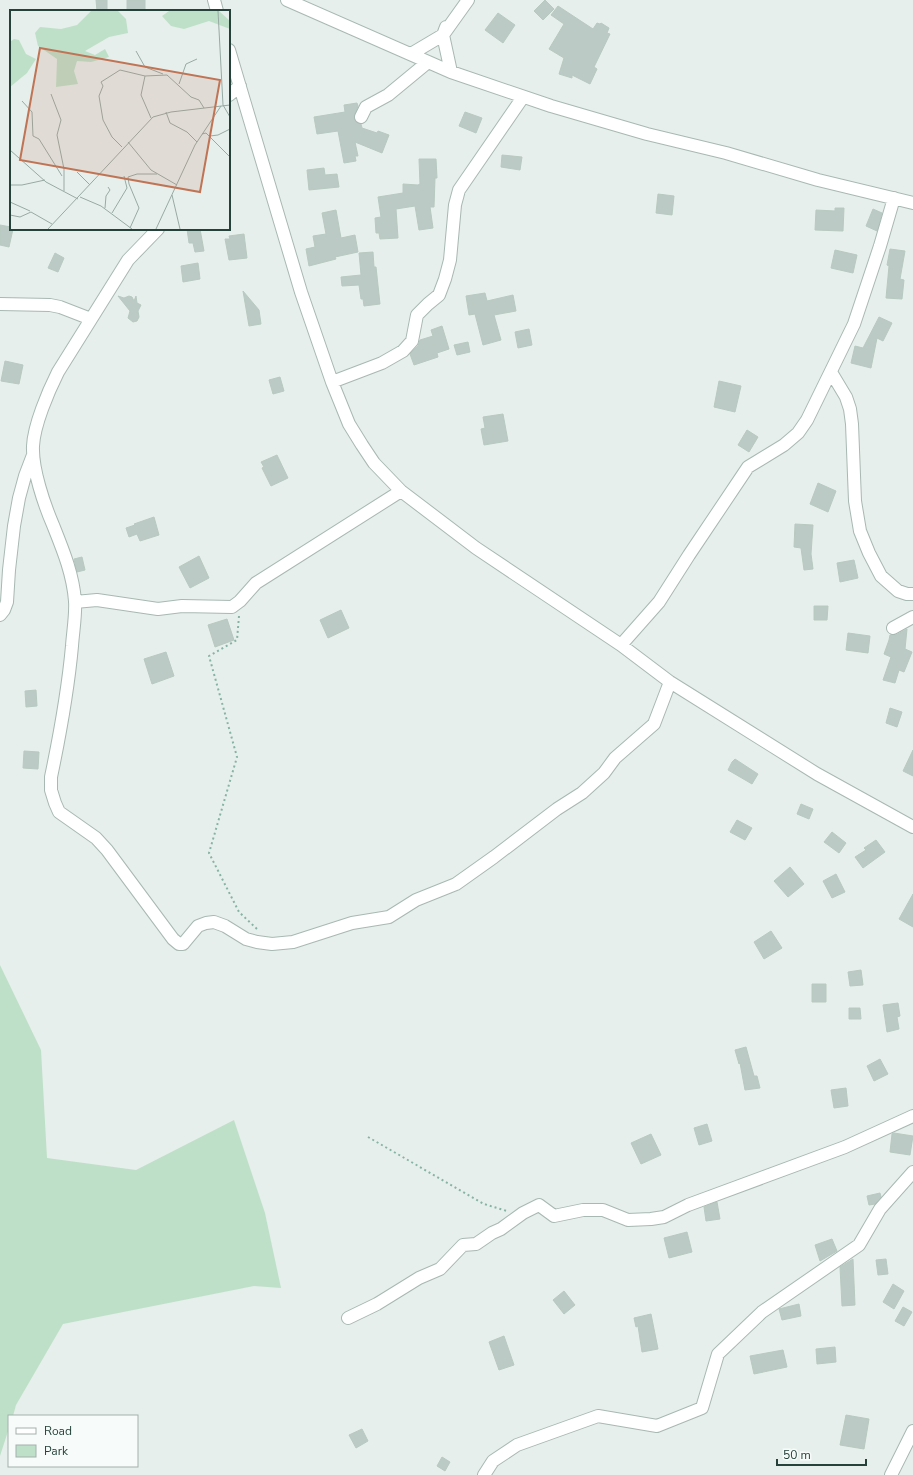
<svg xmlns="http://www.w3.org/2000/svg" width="913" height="1475" font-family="'Nunito Sans',sans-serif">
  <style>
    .green { fill: #bfe0c8 }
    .building { fill: #bbcac4; stroke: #b8c9c2 }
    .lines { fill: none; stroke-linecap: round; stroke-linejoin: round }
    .minor-casing { stroke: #a8b8b2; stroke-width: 14 }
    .path { stroke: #86b3a5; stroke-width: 2; stroke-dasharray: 2 3; stroke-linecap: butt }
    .minor { stroke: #fff; stroke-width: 12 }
    .inset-road { fill: none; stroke: #98aaa4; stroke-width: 1 }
    .view { fill: #c07456; fill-opacity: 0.15; stroke: #c07456; stroke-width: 2 }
    .inset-edge { fill: none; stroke: #24423a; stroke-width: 2 }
  </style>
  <rect width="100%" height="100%" fill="#e6efeb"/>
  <path class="green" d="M0 965 41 1050 47 1158 136 1170 234 1120 265 1213 281 1288 254 1286 63 1324 16 1405 13 1416H9V1428L0 1456Z"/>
  <path class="building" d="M96 0H107V11H97Z
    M127 0H145V11H127Z
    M545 0 554 9 543 20 534 11Z
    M558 6 593 29 597 23 600 24 601 23 609 28 607 33 610 34 594 67 597 69 590 84 572 75V78L559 74 564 58 549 49 564 24 551 15Z
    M498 13 515 25 503 43 485 30Z
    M357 103 358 106 354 117 355 121 361 124 362 128 377 133 378 131 389 135 382 153 355 142 358 156H355L356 161 344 163 338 131 317 134 314 117 345 112 344 105Z
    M465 112 482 118 476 133 459 126Z
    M502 155 522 157 520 170 501 167Z
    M419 159H436L437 178H435L434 207H430L433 228 419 230 415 206 396 209 398 238 380 239 379 233H376L375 218 381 217 378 197 403 193V184L418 185 420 184Z
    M324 168 325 175 337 174 339 187 309 190 307 170Z
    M658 194 674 196 672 215 656 213Z
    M835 208H844L843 231 815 230 816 210 835 211Z
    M873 209 882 213 877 231 866 226Z
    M336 210 341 238 355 235 358 252 335 257 336 259 309 266 306 249 315 247 313 236 326 234 322 213Z
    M0 225 11 227V229H13L9 247 0 245Z
    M187 229H200L204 251 195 252 193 243H189Z
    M244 234 247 258 229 260 225 239H230L229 236Z
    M890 249 905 251 900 279 904 280 902 299 886 298 889 266 887 265Z
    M835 250 857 255 853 273 831 268Z
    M373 252 374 267H376L380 304 364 306 363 299H361L359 285 342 286 341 277 361 275 359 253Z
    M55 253 64 258 58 272 48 268Z
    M198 263 200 279 183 282 181 266Z
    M243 291 259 310 261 324 249 326Z
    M485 293 487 301 513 295 516 311 494 315 501 340 483 345 475 314 469 315 466 296Z
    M118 296 124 298 129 296 132 297 134 301 136 296 137 303 141 305 138 311 139 317 137 321 133 322 128 318 130 311Z
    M879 317 892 323 883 341 877 338 871 368 851 363 855 346 863 348Z
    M442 326 449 349 437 353 438 357 414 365 410 354 418 346 420 340 433 336 431 330Z
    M529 329 532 345 518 348 515 332Z
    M468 342 470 352 457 355 454 345Z
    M5 361 23 365 19 384 1 381Z
    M280 377 284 391 273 394 269 380Z
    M719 381 741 386 735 412 714 407Z
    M503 414 508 441 484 445 481 429 485 428 483 417Z
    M747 430 758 437 749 452 738 445Z
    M277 455 288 478 271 486 262 468 264 467 261 462Z
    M818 483 836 491 828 512 810 504Z
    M154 517 159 535 140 541 137 534 129 537 126 528 135 525 134 524Z
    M795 524 813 525 811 554 813 569 804 570 801 548 794 547Z
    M199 556 209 578 190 588 179 567Z
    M82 557 85 570 77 572 74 559Z
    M854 560 858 578 840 582 837 563Z
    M814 606H828L827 620H814Z
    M341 610 349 628 328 638 320 620Z
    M227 619 234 640 215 647 208 625Z
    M907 629 905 649 912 652 904 672 899 670 895 683 883 680 891 657 884 654 889 640 890 635H896Z
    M848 633 870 636 868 653 846 650Z
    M166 652 174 676 152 684 144 659Z
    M36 690 37 706 26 707 25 691Z
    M890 708 902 712 897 727 886 723Z
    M913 750V776L903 771Z
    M24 751 39 752 38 769 23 768Z
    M735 759 758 774 752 784 728 770 732 762Z
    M801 804 813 809 809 819 797 814Z
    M737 820 752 828 745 840 730 832Z
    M832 832 846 843 839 853 824 842Z
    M876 840 885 852 863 868 855 857 866 850 864 848Z
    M790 867 804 884 788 897 774 881Z
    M836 874 845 892 832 898 823 881Z
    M913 894V927L899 919Z
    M771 931 782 948 764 959 754 942Z
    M861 970 863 985 850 986 848 972Z
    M812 984H826V1002H812Z
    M898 1003 900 1016 897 1017 899 1029 887 1032 883 1005Z
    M849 1008H860L861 1019H849Z
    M746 1047 754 1076H757L760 1088 745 1090 740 1063 739 1064 735 1050Z
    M880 1059 888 1074 874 1081 867 1066Z
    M846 1088 848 1106 834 1108 831 1090Z
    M707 1124 712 1141 699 1145 694 1128Z
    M894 1133 913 1136 910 1155 890 1152 892 1134Z
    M651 1134 661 1155 641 1164 631 1143Z
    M880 1193 881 1197 875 1204 869 1205 867 1196Z
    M717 1202 720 1219 706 1221 704 1207Z
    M687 1232 692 1252 669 1258 664 1238Z
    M832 1239 837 1251 820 1261 815 1245Z
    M853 1259 855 1305 842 1306 840 1267Z
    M886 1259 888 1274 878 1275 876 1260Z
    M893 1284 904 1291 894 1309 883 1302Z
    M564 1291 575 1305 564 1314 553 1300Z
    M799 1304 801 1316 782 1320 779 1309Z
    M903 1307 912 1312 904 1326 895 1321Z
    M651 1314 658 1349 642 1352 638 1326 636 1327 634 1318Z
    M504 1336 514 1365 499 1370 489 1342Z
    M835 1347 836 1362 817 1364 816 1349Z
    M783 1350 787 1367 754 1374 750 1356Z
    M846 1415 869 1419 864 1449 840 1445Z
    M362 1429 368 1441 356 1448 349 1435Z
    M442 1457 450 1462 445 1471 437 1466Z"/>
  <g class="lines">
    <g class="minor-casing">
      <path id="minor" d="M214 0 217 11
        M287 0 451 72 551 106 647 134 726 153 818 180 913 203
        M229 50 301 292 332 382 349 424 362 445 374 463 401 491 476 548 621 645 670 682 817 774 913 827
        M411 54 443 35 446 27
        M451 72 443 35 468 0
        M229 95 240 86
        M361 117 366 107 388 95 428 62
        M158 229 128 260 58 372C48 392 34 425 33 446 32 469 44 504 53 525 63 550 73 574 75 601 76 615 73 631 72 646 68 690 60 734 51 777V790L55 803 59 812 96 838 107 850 173 939 179 944H183L198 926 206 923 214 922 225 926 246 939 257 942 272 944 293 942 352 923 389 917 416 900 456 884 494 857 557 809 582 793 604 773 615 758 654 724 670 682
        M0 304 50 305 60 307 91 319
        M831 372 846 397 850 409 852 424 855 501 860 531 869 553 881 576 898 591 907 594H913
        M332 382 382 363 403 351 412 341 417 315 428 304 439 295 445 279 450 260 455 205 459 190 523 97
        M75 602 97 600 158 609 182 606 232 607 240 601 256 583 401 491
        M0 615 4 610 7 602 9 570 14 526 19 498 25 476 33 455
        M893 628 913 617
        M621 645 659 602 689 555 748 467 784 445 798 433 807 420 854 324 880 246 894 198
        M348 1318 377 1304 419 1278 440 1269 463 1245 476 1244 492 1233 501 1229 523 1213 539 1205 554 1216 583 1210H603L628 1220 651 1219 664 1217 688 1205 845 1147 913 1116
        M484 1475 493 1461 517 1445 598 1416 657 1426 702 1408 718 1354 762 1312 859 1245 880 1209 913 1172
        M891 1475 913 1431"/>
    </g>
    <path class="path" d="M239 616 237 640 209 656 237 757 209 853 239 912 257 929
      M368 1137 484 1204 507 1211"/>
    <use href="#minor" class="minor"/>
  </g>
  <g transform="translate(10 10)">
    <rect width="220" height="220" fill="#e6efeb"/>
    <path d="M81 1H108L116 9 118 23 99 27 75 41 85 45 95 39 99 47 81 52 67 51 64 61 68 74 46 77 47 49 28 36 25 23 30 17 51 19 67 15ZM159 1H209L220 11V19L199 11 174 19 161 16 152 6ZM4 29 9 30 16 44 26 49 17 63 0 77V32Z" fill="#bfe0c8"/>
    <path class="inset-road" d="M208 1 213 95 220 107M126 41 135 57 153 64M135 66 131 85 141 108M169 74 176 54 187 49M41 84 51 110 47 125 54 159V181M12 91 22 102 23 126 29 129 52 166M156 102 160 113 177 122 187 132M192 124 196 123 220 147M200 126 208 125 220 119M118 132 141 160 167 175M112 137 102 127 93 110 89 86 93 76 91 72 110 60 135 66 157 65 181 87 189 90 194 98M0 140 36 172 68 189M67 162 80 175M0 175H12L35 170M162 185 170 219M70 187 91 196 122 219M0 192 20 201M95 198 96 186 100 180 98 177M102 203 117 178 114 166M0 205 10 207 21 202 42 214M120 218 129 198 119 174 118 167 127 164H147M38 219 143 107 161 102 220 95M146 219 185 135 211 96"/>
    <path class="view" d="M30 38 210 70 190 182 10 150Z"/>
    <rect width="220" height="220" class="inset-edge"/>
  </g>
  <rect x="8" y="1415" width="130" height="52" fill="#f7fbf9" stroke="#a3b1ad"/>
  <rect x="16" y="1428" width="20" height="6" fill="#ffffff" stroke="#a3b1ad"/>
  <text x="44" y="1435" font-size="12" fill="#24423a">Road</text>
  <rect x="16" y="1445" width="20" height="12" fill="#bfe0c8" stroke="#a3b1ad"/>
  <text x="44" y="1455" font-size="12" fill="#24423a">Park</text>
  <path d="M777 1459v6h89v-6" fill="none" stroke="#24423a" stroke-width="2"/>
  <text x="783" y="1459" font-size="12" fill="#24423a" stroke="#f7fbf9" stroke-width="3" paint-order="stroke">50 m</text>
</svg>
